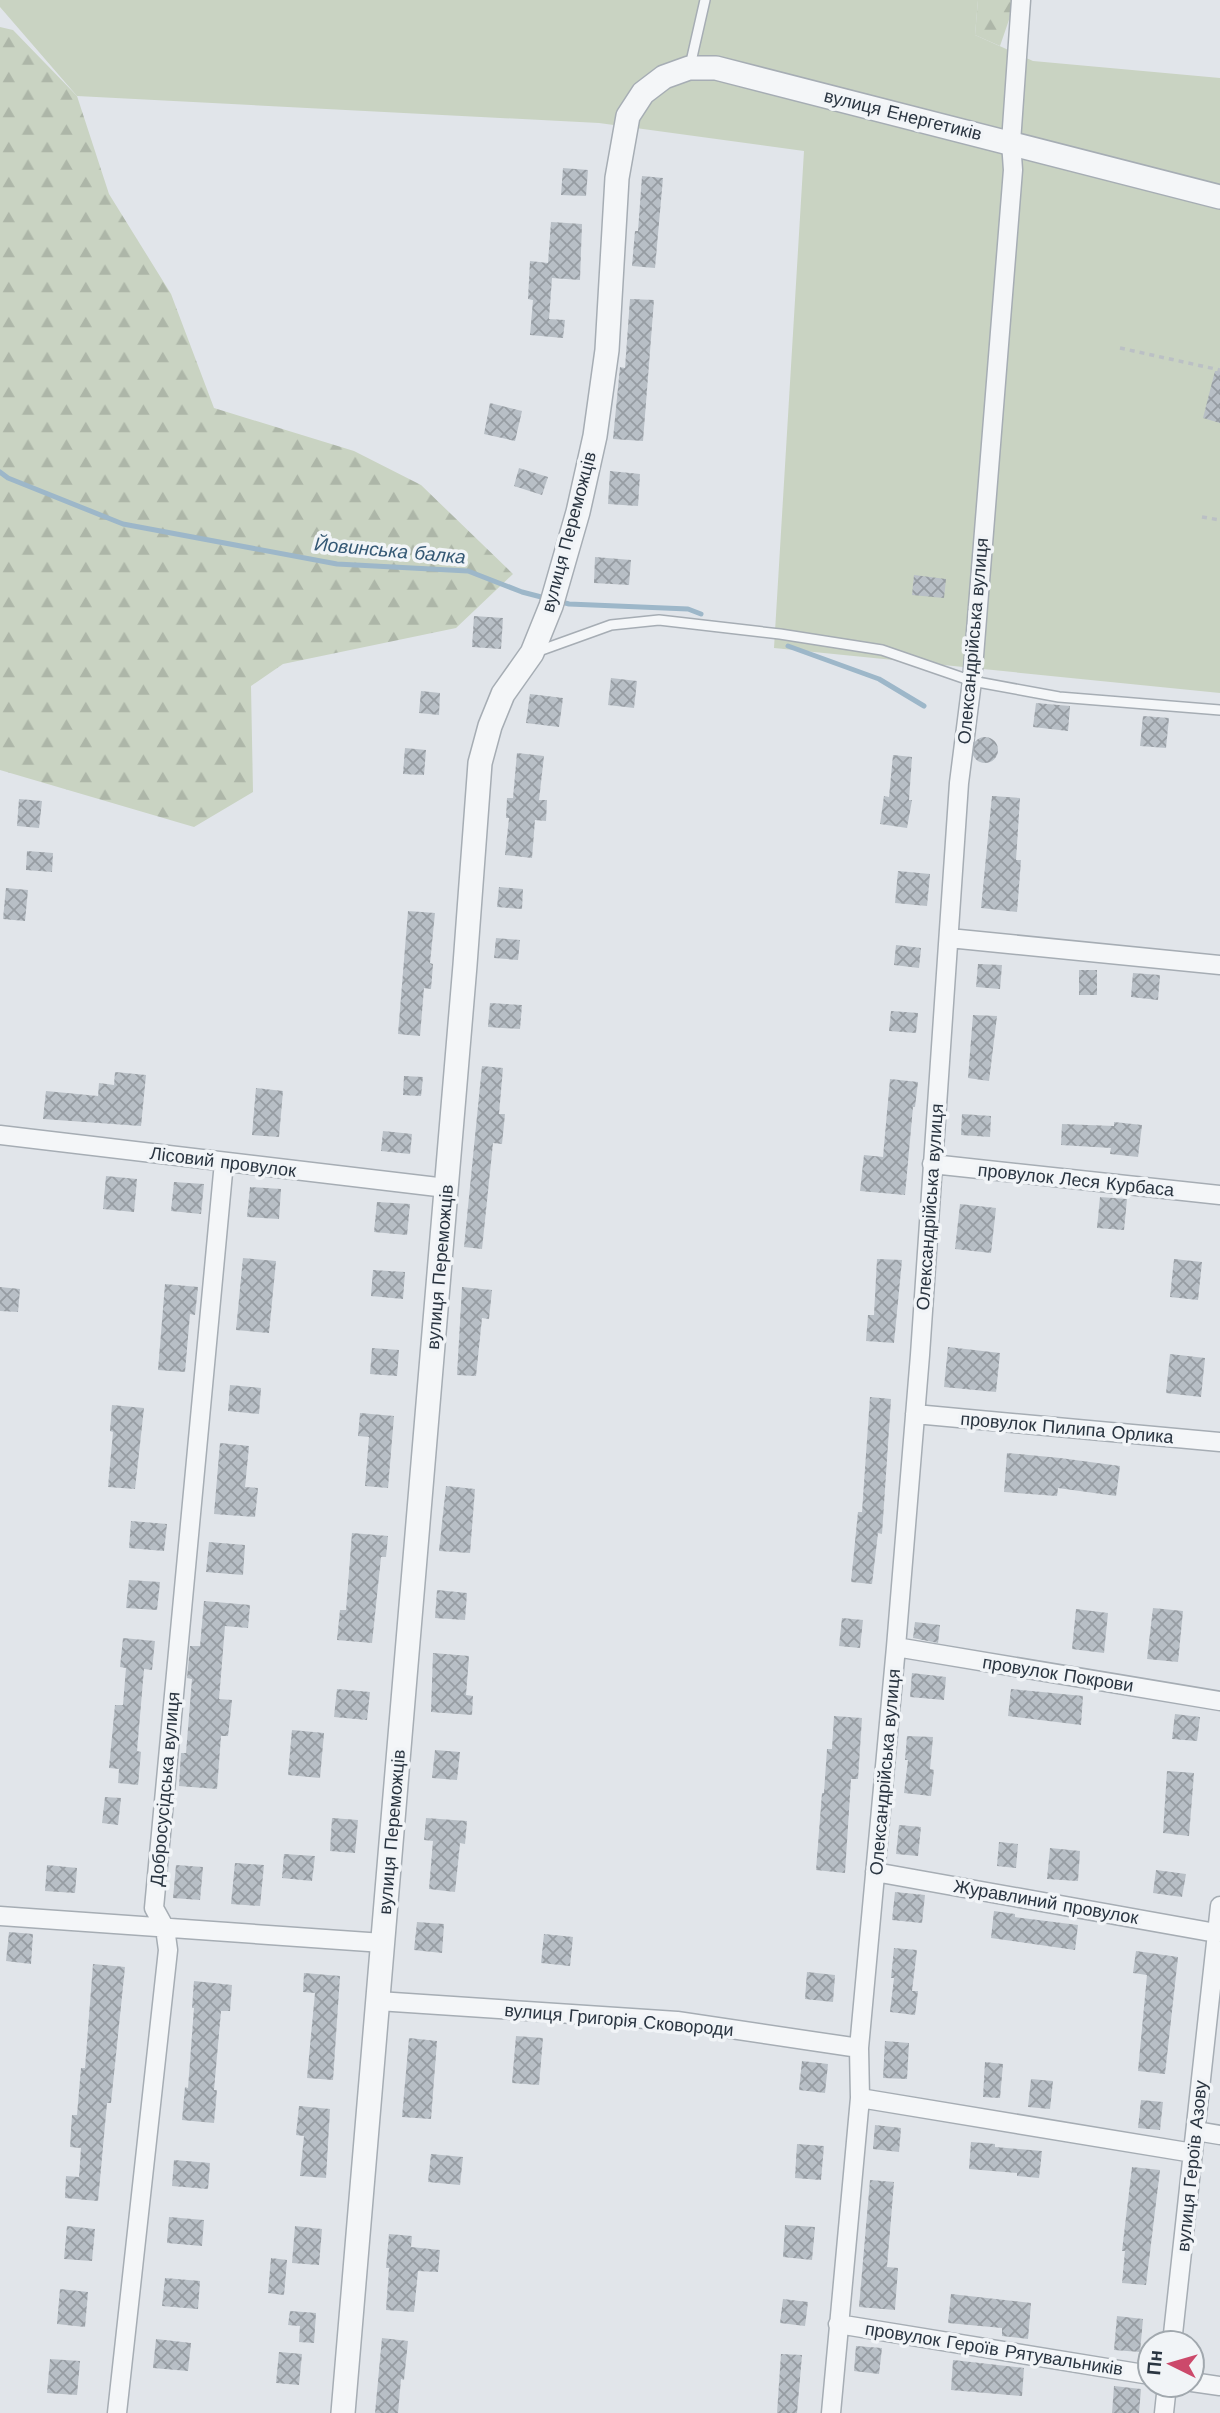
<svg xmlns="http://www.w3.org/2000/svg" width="1220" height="2413" font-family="'Work Sans',sans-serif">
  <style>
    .forest { fill: url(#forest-firs) }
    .green { fill: #c9d3c2 }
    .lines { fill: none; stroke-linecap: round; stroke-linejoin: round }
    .stream { stroke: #9db7c9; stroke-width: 5 }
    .building { fill: url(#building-cross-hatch) }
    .service-casing { stroke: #a6adb4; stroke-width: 12 }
    .minor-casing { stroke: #a6adb4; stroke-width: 21 }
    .tertiary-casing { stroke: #a6adb4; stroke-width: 26 }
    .path { stroke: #bbc0c5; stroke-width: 3.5; stroke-dasharray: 5 5; stroke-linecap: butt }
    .service { stroke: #f4f6f8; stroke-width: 9 }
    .minor { stroke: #f4f6f8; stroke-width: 18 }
    .tertiary { stroke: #f4f6f8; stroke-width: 23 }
    .labels { text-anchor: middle; stroke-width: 7; stroke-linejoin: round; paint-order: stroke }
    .street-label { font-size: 18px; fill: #2a3541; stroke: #f1f4f7 }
    .water-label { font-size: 19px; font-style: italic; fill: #345874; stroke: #f1f4f7 }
  </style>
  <defs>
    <pattern id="forest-firs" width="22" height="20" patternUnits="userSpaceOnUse" patternTransform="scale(1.75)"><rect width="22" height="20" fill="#c9d3c2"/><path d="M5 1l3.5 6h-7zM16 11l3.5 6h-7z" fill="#adb6a8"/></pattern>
    <pattern id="building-cross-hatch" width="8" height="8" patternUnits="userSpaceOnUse" patternTransform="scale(1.75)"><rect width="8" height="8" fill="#b8bfc6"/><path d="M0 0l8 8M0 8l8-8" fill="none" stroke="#969ca2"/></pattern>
  </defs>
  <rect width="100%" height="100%" fill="#e1e5ea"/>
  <path class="forest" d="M978 0H1012L1011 14 1000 46 975 35Z
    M0 27 13 30 77 96 109 194 171 294 214 408 354 451 421 485 513 574 456 628 283 664 251 686 253 792 194 827 0 770Z"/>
  <path class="green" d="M0 0H978L975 35 1033 61 1220 78V693L774 648 804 151 599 123 77 96 0 7Z"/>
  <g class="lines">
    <path class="stream" d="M0 472 8 478 123 524 337 564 468 571 522 592 549 599
      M558 601 569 604 688 609 701 614
      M788 646 879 679 924 706"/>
  </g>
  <path class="building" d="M563 168 588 170 586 196 561 195Z
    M642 176 663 178 655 268 632 266 635 231H638Z
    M551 222 582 224 580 280 552 278 549 319 565 320 563 338 530 335 533 300 528 299 530 261 548 263Z
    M630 299 654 300 643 441 613 439 620 367 625 368Z
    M1215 371H1220V423L1203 418Z
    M490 403 522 411 515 441 484 434Z
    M519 468 548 477 542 495 514 486Z
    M610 471 640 474 638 506 608 504Z
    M595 557 631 560 629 585 594 583Z
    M914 575 946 579 944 598 912 595Z
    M474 616 503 618 501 649 472 647Z
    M611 678 637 681 634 708 608 705Z
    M421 691 440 693 439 715 419 713Z
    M530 694 563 698 559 727 526 723Z
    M1036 703 1070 706 1068 731 1033 727Z
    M1143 716 1169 718 1166 748 1140 746Z
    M972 750a13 13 0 1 1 26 0a13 13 0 1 1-26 0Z
    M405 748 426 750 424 775 403 774Z
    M517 753 544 756 539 800H547L546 821 535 820 532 858 505 855 509 818H506L507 798H513Z
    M893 755 912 757 909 800H912L907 828 880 824 884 796 889 797Z
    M992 796 1020 798 1016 860H1021L1017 912 981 908Z
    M19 799 42 801 39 828 17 826Z
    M27 851 53 853 52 872 26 870Z
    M898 871 930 874 927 906 895 903Z
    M499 887 523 889 522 909 497 907Z
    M6 888 28 890 25 921 3 919Z
    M408 911 435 913 430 963 433 964 431 989 424 988 420 1036 398 1034Z
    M496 938 520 940 518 960 494 958Z
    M896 945 921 948 919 968 894 965Z
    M978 964 1002 965 1000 989 976 987Z
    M1079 970H1097V995H1079Z
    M1133 973 1160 975 1158 1000 1131 997Z
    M490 1003 522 1005 520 1029 488 1027Z
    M891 1011 918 1013 916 1033 889 1031Z
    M973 1015 997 1016 989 1081 968 1078Z
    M482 1066 503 1068 499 1114H505L502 1144 493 1143 482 1249 464 1247Z
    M115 1072 146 1075 141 1126 43 1119 46 1091 98 1096 99 1083 114 1085Z
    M404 1076 423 1077 421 1096 403 1095Z
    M890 1079 918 1082 915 1107H913L905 1195 860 1191 864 1155 883 1157Z
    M256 1088 283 1091 279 1137 252 1135Z
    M962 1114 991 1116 990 1137 961 1135Z
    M1114 1122 1142 1125 1138 1157 1110 1154 1111 1148 1061 1145 1062 1124 1114 1126Z
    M383 1131 412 1134 410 1154 381 1151Z
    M106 1176 137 1179 134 1212 103 1209Z
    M174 1182 204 1184 201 1214 171 1211Z
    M250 1187 281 1189 279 1219 247 1217Z
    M1100 1197 1127 1199 1124 1230 1097 1228Z
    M377 1202 410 1204 407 1235 374 1232Z
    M960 1204 996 1208 991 1253 955 1249Z
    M243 1258 276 1261 269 1333 236 1330Z
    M877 1259 902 1260 894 1343 866 1341 868 1315H874Z
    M1174 1259 1202 1262 1198 1300 1170 1297Z
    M373 1270 405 1272 403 1299 371 1296Z
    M165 1284 198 1287 195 1315 190 1314 185 1372 158 1370Z
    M0 1287 20 1289 18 1312 0 1311Z
    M462 1287 492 1290 489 1319 482 1318 476 1376 457 1375Z
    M948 1347 1000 1353 996 1392 944 1387Z
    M372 1348 399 1350 397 1376 370 1374Z
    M1170 1354 1205 1358 1201 1397 1166 1393Z
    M230 1385 261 1388 259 1414 228 1411Z
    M870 1397 891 1399 882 1534 878 1533 872 1584 851 1582 858 1512H862Z
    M112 1405 144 1408 135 1489 108 1487 113 1432 110 1431Z
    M360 1413 394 1416 388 1488 365 1486 369 1437 358 1436Z
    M220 1443 249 1446 245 1487 258 1488 255 1517 214 1514Z
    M1007 1453 1060 1458 1120 1466 1116 1496 1058 1488 1057 1496 1004 1492Z
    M446 1486 475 1489 470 1553 439 1551Z
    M131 1521 167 1524 164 1551 129 1548Z
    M352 1533 388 1536 386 1557H381L372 1643 337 1640 340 1610H346Z
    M209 1542 245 1545 243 1575 206 1572Z
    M129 1580 160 1582 157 1610 126 1608Z
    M437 1590 467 1593 465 1620 435 1618Z
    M204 1601 250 1605 248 1628 225 1626 219 1699 232 1700 228 1736H221L217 1789 179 1786 181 1753H186L192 1679 187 1678 190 1646H200Z
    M1153 1608 1183 1611 1178 1662 1147 1659Z
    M1076 1609 1108 1613 1104 1653 1072 1649Z
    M842 1618 863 1620 860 1648 839 1646Z
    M915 1622 940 1625 938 1643 913 1638Z
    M123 1638 155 1641 152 1670 144 1669 137 1751 141 1752 138 1785 118 1783 119 1769 109 1768 115 1705H123L126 1668 120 1667Z
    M433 1653 469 1656 466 1695 473 1696 472 1715 431 1712Z
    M912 1673 946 1677 944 1700 910 1697Z
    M337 1689 370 1692 367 1720 334 1717Z
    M1011 1689 1083 1696 1081 1725 1008 1716Z
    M1175 1714 1200 1717 1197 1741 1172 1739Z
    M834 1716 862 1718 858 1779H851L845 1873 816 1870 822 1793H824L827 1749H832Z
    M292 1730 324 1733 320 1778 288 1775Z
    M907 1736 933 1737 930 1769 934 1770 931 1796 904 1793 908 1760H905Z
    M435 1750 460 1752 457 1780 432 1778Z
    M1167 1771 1194 1773 1189 1836 1163 1833Z
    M105 1797 121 1798 118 1825 102 1823Z
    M332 1818 358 1820 355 1853 330 1851Z
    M426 1818 467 1821 465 1844 460 1843 455 1892 429 1889 433 1841 424 1840Z
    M899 1825 921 1827 918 1856 896 1854Z
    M999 1842 1018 1844 1016 1868 997 1866Z
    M1050 1848 1080 1851 1078 1881 1047 1879Z
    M284 1854 315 1856 312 1881 282 1878Z
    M235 1863 264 1865 260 1906 231 1904Z
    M47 1865 77 1868 75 1893 45 1891Z
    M176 1865 203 1867 200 1900 173 1898Z
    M1156 1870 1186 1874 1182 1897 1153 1893Z
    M895 1892 925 1895 922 1923 892 1920Z
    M994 1911 1015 1914V1917L1078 1925 1075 1950 991 1938Z
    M417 1922 444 1924 442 1953 414 1950Z
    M9 1932 33 1934 31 1964 6 1961Z
    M544 1934 573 1937 570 1966 541 1963Z
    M894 1948 917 1950 912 1991H918L915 2015 890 2012 894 1978H891Z
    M1136 1951 1178 1957 1165 2074 1138 2071 1147 1975 1133 1973Z
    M93 1964 125 1967 111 2103H107L98 2201 65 2198 66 2176 79 2177 81 2148 70 2147 72 2115H77L81 2068H85Z
    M807 1972 835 1975 833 2002 805 1999Z
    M304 1973 340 1976 333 2080 307 2078 315 1993 303 1992Z
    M194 1981 232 1985 230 2011H221L214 2090H217L214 2123 182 2120 185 2087 188 2088 194 2008H192Z
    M516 2036 543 2038 539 2085 512 2083Z
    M409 2038 437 2041 431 2119 402 2117Z
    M885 2041 909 2043 907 2079 883 2078Z
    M802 2061 828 2064 825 2093 799 2090Z
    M985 2062 1003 2064 1000 2098 983 2097Z
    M1031 2079 1053 2081 1050 2109 1028 2107Z
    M1141 2100 1163 2102 1160 2130 1138 2128Z
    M299 2106 330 2109 326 2178 300 2176 304 2136 296 2135Z
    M875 2125 901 2128 899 2152 873 2149Z
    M971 2142 995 2144V2147L1042 2151 1039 2178 1017 2176V2173L969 2169Z
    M797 2144 824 2146 821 2180 795 2178Z
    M431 2154 463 2157 460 2185 428 2182Z
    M174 2160 210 2163 208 2189 172 2186Z
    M1132 2167 1160 2170 1146 2285 1122 2283 1125 2251H1122Z
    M870 2180 894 2182 887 2267 898 2268 895 2310 859 2307Z
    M169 2217 204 2220 202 2246 167 2243Z
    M785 2225 815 2227 812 2260 783 2257Z
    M67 2226 95 2229 92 2261 64 2259Z
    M295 2226 322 2229 319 2265 292 2263Z
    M389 2234 412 2236 411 2247 440 2250 438 2272 418 2271 414 2312 386 2310 389 2268H386Z
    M271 2258 287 2260 284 2295 268 2293Z
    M165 2278 200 2281 198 2309 162 2306Z
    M60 2289 88 2292 85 2327 57 2324Z
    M951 2294 1031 2303 1028 2339 1002 2336V2328L948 2323Z
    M783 2299 808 2302 805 2326 780 2323Z
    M290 2311 316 2313 314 2343 299 2342 300 2326 288 2325Z
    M1117 2316 1143 2319 1140 2352 1114 2350Z
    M382 2338 408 2341 404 2380 401 2379 398 2413H375Z
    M156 2339 191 2343 188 2371 153 2368Z
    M856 2346 882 2348 879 2374 854 2371Z
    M279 2352 302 2354 299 2385 276 2383Z
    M781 2354 802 2355 797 2413H777Z
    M50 2359 80 2361 77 2395 47 2393Z
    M953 2360 1024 2368 1022 2396 951 2390Z
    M1114 2386 1141 2389 1139 2413H1112Z"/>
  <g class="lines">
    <g class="service-casing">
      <path id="service" d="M690 66 705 0
        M536 652 611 625 659 620 780 634 882 650 972 681 1059 697 1220 710"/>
    </g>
    <g class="minor-casing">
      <path id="minor" d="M949 938 1220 965
        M0 1135 446 1188
        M932 1164 1220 1195
        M915 1414 1220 1442
        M896 1647 1220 1701
        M875 1872 1216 1933
        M0 1916 383 1943
        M378 2001 677 2021 859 2048
        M860 2098 1193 2153
        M1196 2131 1220 2135
        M838 2324 1150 2375
        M1172 2343 1220 1906
        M1192 2382 1220 2386
        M117 2413 168 1950 165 1928 154 1908 224 1162
        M831 2413 860 2098 859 2048 896 1647 920 1355 959 783 972 681 1013 170 1011 142 1021 0
        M1164 2413 1167 2385"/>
    </g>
    <g class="tertiary-casing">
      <path id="tertiary" d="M343 2413 465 965 480 763 490 726 503 694 532 653 551 606 578 512 595 436 607 350 617 178 628 116 643 93 664 77 689 68H716L1220 197"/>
    </g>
    <path class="path" d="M1120 348 1220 370
      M1202 517 1220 520"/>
    <use href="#service" class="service"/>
    <use href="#minor" class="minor"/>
    <use href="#tertiary" class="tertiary"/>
  </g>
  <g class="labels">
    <g class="street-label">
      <text transform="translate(903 115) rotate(14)" y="6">вулиця Енергетиків</text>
      <text transform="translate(569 532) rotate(-75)" y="6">вулиця Переможців</text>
      <text transform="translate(973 641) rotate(-85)" y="6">Олександрійська вулиця</text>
      <text transform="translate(223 1162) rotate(7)" y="6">Лісовий провулок</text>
      <text transform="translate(1076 1180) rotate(6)" y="6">провулок Леся Курбаса</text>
      <text transform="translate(930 1207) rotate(-86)" y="6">Олександрійська вулиця</text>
      <text transform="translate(440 1267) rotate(-85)" y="6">вулиця Переможців</text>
      <text transform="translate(1067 1428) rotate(5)" y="6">провулок Пилипа Орлика</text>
      <text transform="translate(1058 1674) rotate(9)" y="6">провулок Покрови</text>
      <text transform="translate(885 1772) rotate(-85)" y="6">Олександрійська вулиця</text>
      <text transform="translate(165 1789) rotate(-85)" y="6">Добросусідська вулиця</text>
      <text transform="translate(392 1832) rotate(-85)" y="6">вулиця Переможців</text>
      <text transform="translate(1046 1902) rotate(10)" y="6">Журавлиний провулок</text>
      <text transform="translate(619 2020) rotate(5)" y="6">вулиця Григорія Сковороди</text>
      <text transform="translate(1192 2166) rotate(-84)" y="6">вулиця Героїв Азову</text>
      <text transform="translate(994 2349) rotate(9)" y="6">провулок Героїв Рятувальників</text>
    </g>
    <g class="water-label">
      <text transform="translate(390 550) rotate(5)" y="7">Йовинська балка</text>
    </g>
  </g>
  <g transform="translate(1171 2364) rotate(275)"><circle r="33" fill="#f1f4f7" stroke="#a1a8ae" stroke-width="2"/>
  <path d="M0-5L12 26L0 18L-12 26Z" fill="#cc496b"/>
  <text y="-10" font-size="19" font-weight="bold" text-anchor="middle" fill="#2a3541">Пн</text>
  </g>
</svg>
